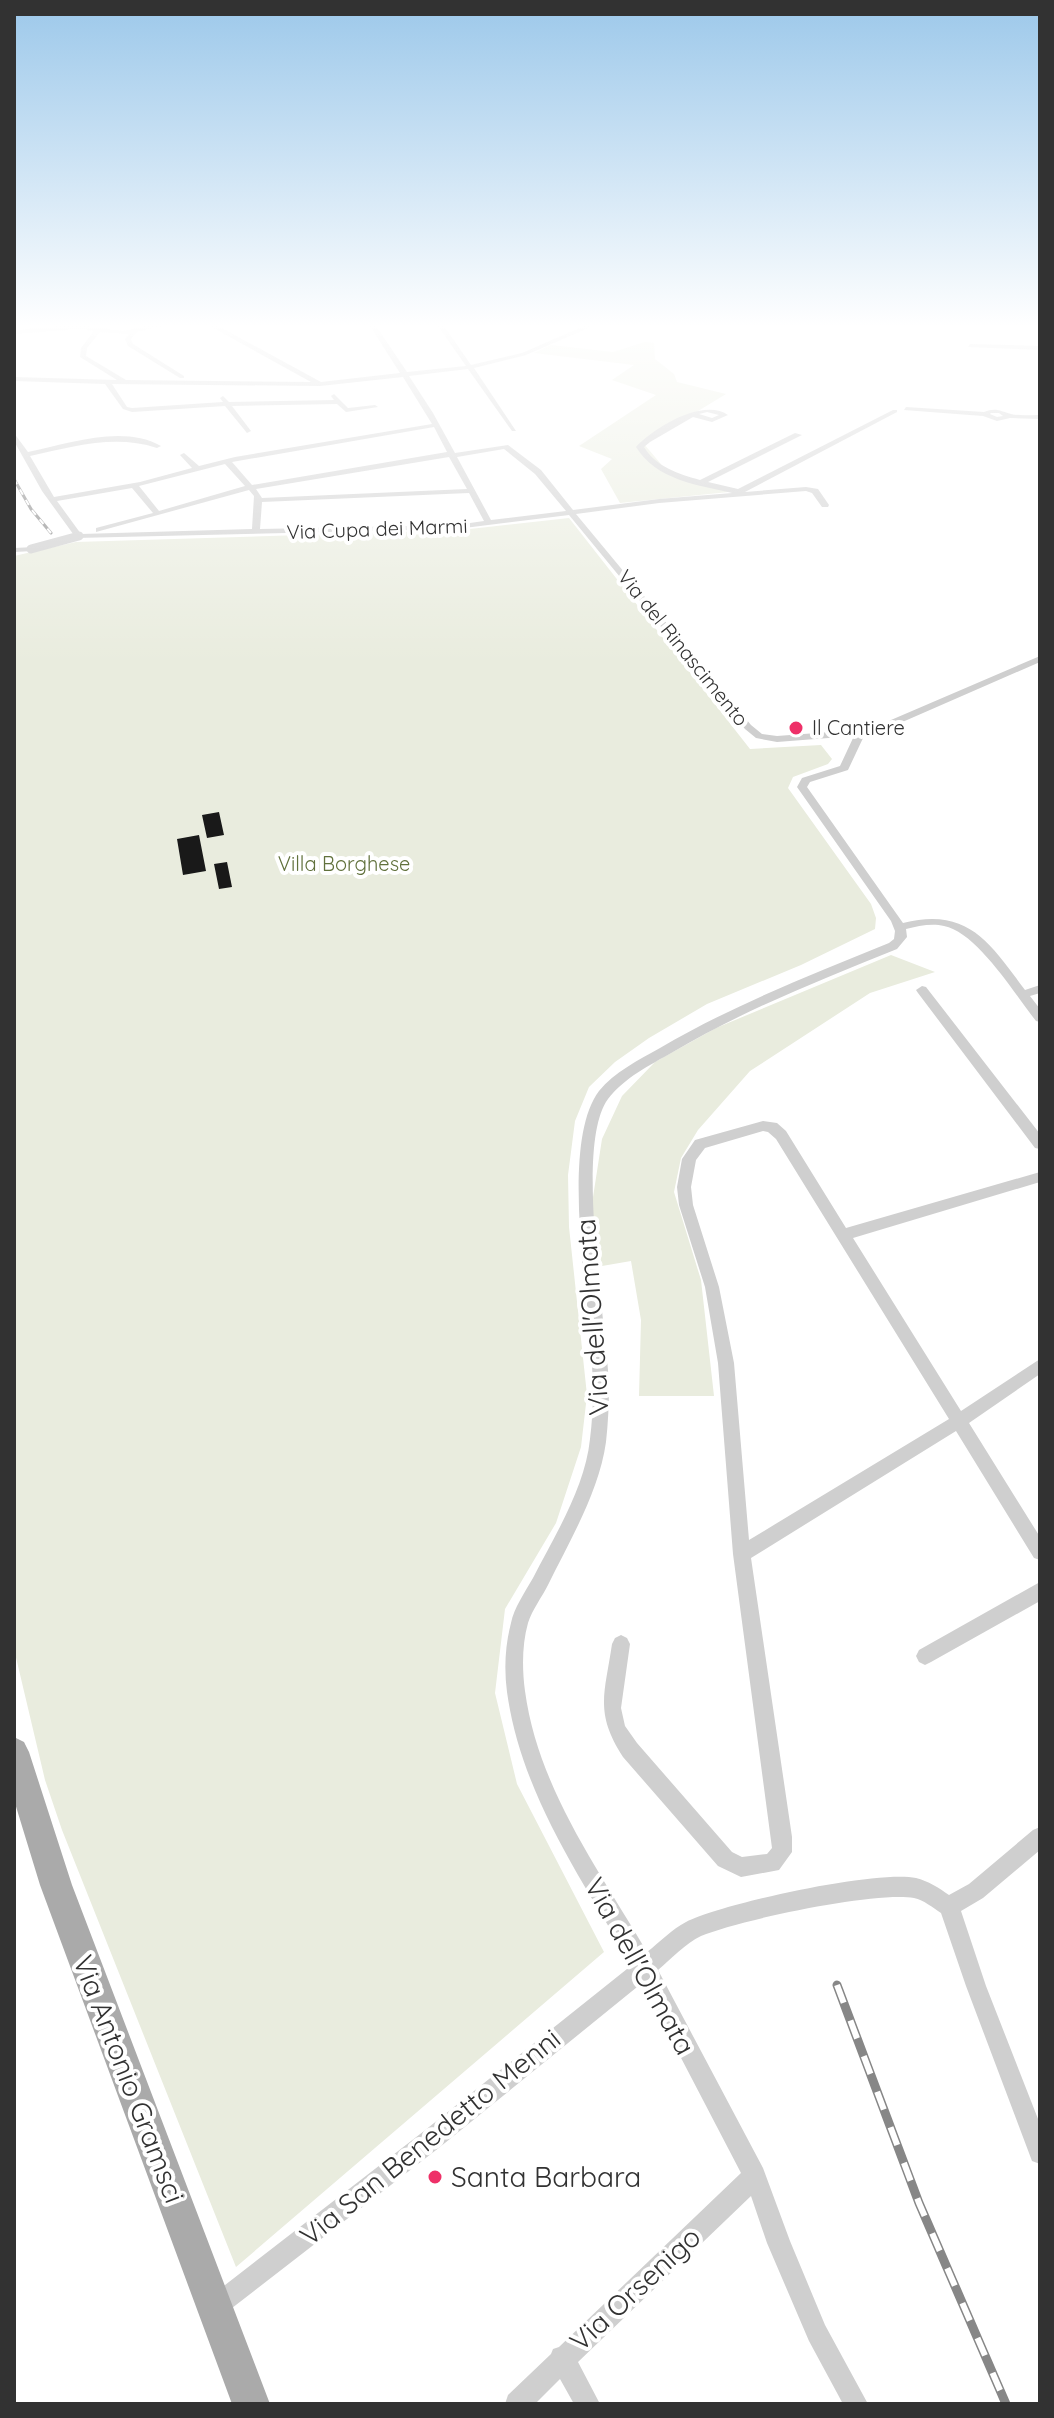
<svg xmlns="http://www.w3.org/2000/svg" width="1054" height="2418" font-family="Quicksand,sans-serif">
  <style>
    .green { fill: #e9ecde }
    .building { fill: #191919 }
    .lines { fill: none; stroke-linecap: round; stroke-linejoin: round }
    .street { fill: #cfcfcf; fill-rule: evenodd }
    .primary { fill: #aaa; fill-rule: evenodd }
    .rail-far1-casing { stroke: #878787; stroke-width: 3 }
    .rail-casing { stroke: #878787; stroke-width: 9 }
    .rail-far1 { stroke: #fff; stroke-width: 2; stroke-dasharray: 6; stroke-linecap: butt }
    .rail { stroke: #fff; stroke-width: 6; stroke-dasharray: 19; stroke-linecap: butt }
    .street-bridge { stroke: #cfcfcf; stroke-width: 9 }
    .poi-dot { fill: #ee3068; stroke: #fff; stroke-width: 3 }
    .labels { text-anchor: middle; stroke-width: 8; stroke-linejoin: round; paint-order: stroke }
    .far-street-label { font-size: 20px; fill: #323232; stroke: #fff }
    .far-poi-label { font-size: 20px; fill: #323232; stroke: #fff; text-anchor: start }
    .far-park-label { font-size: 20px; fill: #61713c; stroke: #fff }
    .near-street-label { font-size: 28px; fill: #323232; stroke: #fff }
    .near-poi-label { font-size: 28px; fill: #323232; stroke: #fff; text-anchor: start }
  </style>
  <rect width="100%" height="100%" fill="#fff"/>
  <path class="green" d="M645 342 654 343 655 359 674 374 677 382 726 394 644 444 671 476 729 492 620 503 601 469 612 459 579 446 656 395 612 380 634 365 534 353 551 345 613 352Z
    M569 518 750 749 821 745 832 759 828 764 793 777 788 788 871 904 876 918 875 929 801 965 707 1004 649 1038 615 1062 589 1087 575 1121 568 1175 569 1227 587 1395 581 1447 556 1523 505 1609 495 1693 517 1784 604 1952 236 2267 62 1830 45 1780 14 1649V556L76 542 461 530Z
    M891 955 935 972 870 993 750 1071 698 1130 681 1158 674 1192 701 1280 714 1396H639L641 1320 631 1261 602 1266 591 1210 602 1139 622 1096 655 1062 716 1028Z"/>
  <path class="building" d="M219 812 224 835 207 838 202 815Z
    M199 835 206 871 183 875 177 839Z
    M227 862 232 887 219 889 214 864Z"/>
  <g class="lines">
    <path class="street" d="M63 326H89L123 331 147 326H161L137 332 131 339 133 344 184 376V378H180L128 346 125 339 129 334 100 332 87 348 86 356 126 380 311 382 210 326H218L321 382 400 373 370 326H376L407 372 466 366 438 326H444L471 365 522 353 584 326H593L526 355 474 368 516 431H512L468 369 409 376 433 413 455 453 508 445 541 470 573 510 659 499 732 493C698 485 656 480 636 447 655 427 703 398 728 415L712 422 693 417 650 442 644 447C656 467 679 474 700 480L795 433 802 435 708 482 738 489 893 410H897V412L745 492 806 487 818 489 829 505 828 507H822L812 493 806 491 659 503 576 514 751 725 762 734 777 736 870 729 1040 656V662L875 734 864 736 848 770 810 782 807 787 903 923C968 907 989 942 1025 990L1040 985V993L1030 996 1040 1009V1022L1036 1021C1016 996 977 932 944 926 932 923 918 926 906 929L907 937 897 949C820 980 744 1010 673 1052 650 1065 624 1078 608 1099 574 1145 607 1324 609 1386 609 1404 608 1424 606 1442 599 1492 570 1540 548 1585 542 1597 532 1610 528 1623 522 1644 522 1669 525 1691 538 1788 599 1870 647 1952 660 1942 672 1929 686 1922 724 1903 876 1870 916 1878 928 1881 939 1888 949 1895L969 1884 1033 1830 1040 1827V1850L983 1898 961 1911 986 1986 1040 2124V2164L1032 2161 1029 2153 966 1986 941 1913C933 1908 924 1900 914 1898 876 1891 739 1920 701 1936 686 1943 671 1959 658 1970L763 2168 790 2241 825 2325 868 2404H843L809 2341 767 2243 751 2196 578 2362 600 2404H574L560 2379 535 2404H505L508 2395 551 2354 553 2349 559 2347 741 2173 642 1983 440 2147 223 2315 215 2319 207 2315 203 2307 207 2299 424 2131 632 1965C581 1879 521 1793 507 1692 504 1669 505 1646 511 1623 514 1608 525 1592 533 1578 555 1535 585 1488 590 1439 592 1423 593 1406 593 1389 593 1318 557 1147 599 1091 614 1072 639 1060 660 1048 733 1005 811 975 889 943L894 939 895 931 891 921 797 787 802 778 840 766 854 736 777 742 756 738 745 729 569 515 456 529 76 538 42 491 14 441V433L28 452C68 444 122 424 161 446L157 448C114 434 73 447 30 456L54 497 140 482 192 468 180 455 184 453 199 466 235 457 432 424 403 377 320 386 112 384 127 407 132 408 223 402 220 398 223 396 229 402 334 400 331 396 334 394 348 408 375 405 378 407 346 412 337 404 232 406 251 431 247 433 225 406 132 412 123 409 105 384 14 381V377L117 380 80 357 81 348 94 331 80 329 14 334V330ZM707 412 719 415 712 418 699 414ZM434 427 447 452 252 485 232 462ZM504 449 535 474 566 511 491 520 457 457ZM449 457 467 489 262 498 256 489ZM225 464 245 486 159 511 139 486ZM132 488 153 513 96 528V532L249 490 254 496 252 529 81 534 57 501ZM469 493 484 521 456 525 260 529 262 502Z
      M970 344 1040 346V350L968 347Z
      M906 407 984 412C996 407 1000 411 1011 414 1019 416 1031 415 1040 415V419L1010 418 997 421 983 416 904 410ZM991 413H999L1003 416 997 417 990 414Z
      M34 547V551L14 552V548Z
      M922 986 926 987 1040 1134V1149L1035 1148 918 993 916 990Z
      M763 1121 777 1123 786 1131 846 1228 1040 1172V1182L853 1238 961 1411 1040 1359V1374L969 1423 1040 1537V1560L1034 1558 956 1431 751 1558 792 1837V1852L779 1870 741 1877 718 1866 623 1757C594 1712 605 1693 612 1644L615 1638 621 1635 627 1638 630 1644 621 1708 625 1726 637 1743 732 1852 742 1857 767 1854 772 1848 733 1554 718 1363 705 1287 679 1205 677 1187 682 1159 695 1140ZM763 1131 768 1132 776 1139 949 1419 749 1540 734 1363 719 1287 693 1205 691 1187 696 1160 705 1148Z
      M1040 1582V1601L931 1662 925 1665 919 1662 916 1656 919 1650Z"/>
    <path class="primary" d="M14 1737 24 1742 29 1752 72 1885 270 2404H232L40 1885 14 1800Z"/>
    <g class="rail-far1-casing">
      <path id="rail-far1" d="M14 479 31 509 51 533"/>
    </g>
    <g class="rail-casing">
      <path id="rail" d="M837 1985 919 2203 1006 2404"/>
    </g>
    <use href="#rail-far1" class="rail-far1"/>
    <use href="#rail" class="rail"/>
    <path class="street-bridge" d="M31 549 79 536"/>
  </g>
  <linearGradient id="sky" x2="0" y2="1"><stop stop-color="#9cc8ea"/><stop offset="0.49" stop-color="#fff"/><stop offset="1" stop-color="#fff" stop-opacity="0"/></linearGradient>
  <rect width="1054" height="665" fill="url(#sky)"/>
  <g class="poi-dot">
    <circle cx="796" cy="728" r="8"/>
    <circle cx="435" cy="2177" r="8"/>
  </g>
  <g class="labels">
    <g class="far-street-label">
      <text transform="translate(377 529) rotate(-2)" y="7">Via Cupa dei Marmi</text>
      <text transform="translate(683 648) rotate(51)" y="7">Via del Rinascimento</text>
    </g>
    <g class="far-poi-label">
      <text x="812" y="735">Il Cantiere</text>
    </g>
    <g class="far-park-label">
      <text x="344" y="871">Villa Borghese</text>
    </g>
    <g class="near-street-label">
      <text transform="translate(592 1317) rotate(-94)" y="10">Via dell'Olmata</text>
      <text transform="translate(640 1966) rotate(61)" y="10">Via dell'Olmata</text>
      <text transform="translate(129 2079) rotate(69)" y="10">Via Antonio Gramsci</text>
      <text transform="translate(430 2137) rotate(-39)" y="10">Via San Benedetto Menni</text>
      <text transform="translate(635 2289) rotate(-43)" y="10">Via Orsenigo</text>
    </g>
    <g class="near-poi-label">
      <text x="451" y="2187">Santa Barbara</text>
    </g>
  </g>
  <rect width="1054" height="2418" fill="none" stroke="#323232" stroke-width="32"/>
</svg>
